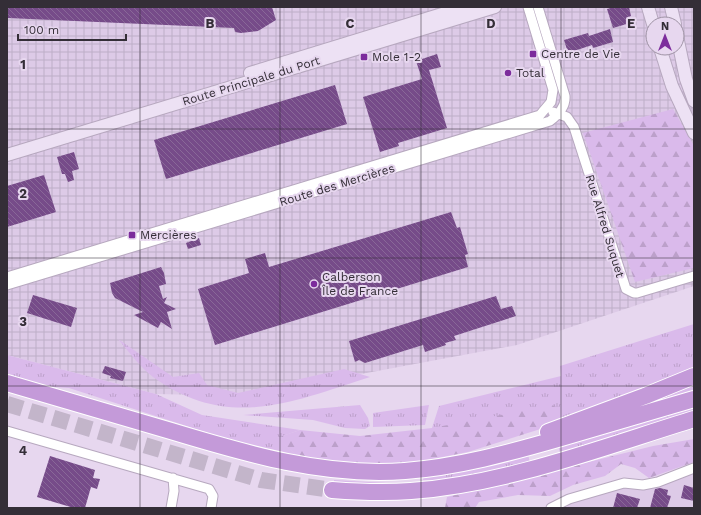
<svg xmlns="http://www.w3.org/2000/svg" width="701" height="515" font-family="'Work Sans',sans-serif">
  <style>
    .built { fill: #ddcae7 }
    .industrial { fill: url(#industrial-grid); fill-rule: evenodd }
    .grass { fill: url(#grass-tufts) }
    .forest { fill: url(#forest-firs) }
    .building { fill: url(#building-back-hatch) }
    .lines { fill: none; stroke-linecap: round; stroke-linejoin: round }
    .highway-tunnel { stroke: #c3b5ca; stroke-width: 16; stroke-dasharray: 16 8; stroke-linecap: butt }
    .street-casing { stroke: #b7a8bf; stroke-width: 11 }
    .secondary-casing { stroke: #b7a8bf; stroke-width: 14 }
    .highway-casing { stroke: #fff; stroke-width: 18 }
    .street { stroke: #fff; stroke-width: 9 }
    .secondary { stroke: #ede1f4; stroke-width: 12 }
    .highway { stroke: #c49ad9; stroke-width: 16 }
    .grid { fill: none; stroke: #342e37; stroke-width: 1; stroke-opacity: 0.55 }
    .poi-dot { fill: #7c2c9c; stroke: #e7d7ef; stroke-width: 1.5 }
    .labels { text-anchor: middle; stroke-width: 4; stroke-linejoin: round; paint-order: stroke }
    .poi-label { font-size: 12px; fill: #342e37; stroke: #e7d7ef; text-anchor: start }
    .street-label { font-size: 12px; fill: #342e37; stroke: #e7d7ef }
    .grid-label { font-size: 13px; text-anchor: middle; font-weight: bold; fill: #342e37; stroke: #e7d7ef; stroke-width: 4; stroke-linejoin: round; paint-order: stroke }
  </style>
  <defs>
    <pattern id="industrial-grid" width="8" height="8" patternUnits="userSpaceOnUse"><rect width="8" height="8" fill="#ddcae7"/><path d="M0 4h8M4 0v8" fill="none" stroke="#beaec7"/></pattern>
    <pattern id="grass-tufts" width="24" height="20" patternUnits="userSpaceOnUse"><rect width="24" height="20" fill="#dabaeb"/><path d="M3 7l-1-3M5 7V3M7 7l1-3M15 17l-1-3M17 17v-4M19 17l1-3" fill="none" stroke="#bca0ca"/></pattern>
    <pattern id="forest-firs" width="22" height="20" patternUnits="userSpaceOnUse"><rect width="22" height="20" fill="#dabaeb"/><path d="M5 1l3.5 6h-7zM16 11l3.5 6h-7z" fill="#bca0ca"/></pattern>
    <pattern id="building-back-hatch" width="6" height="6" patternUnits="userSpaceOnUse"><rect width="6" height="6" fill="#764b89"/><path d="M-1 5l2 2M0 0l6 6M5-1l2 2" fill="none" stroke="#896898"/></pattern>
  </defs>
  <rect width="100%" height="100%" fill="#e7d7ef"/>
  <path class="built" d="M694 472V508H567L568 504 630 485 639 490 664 484Z"/>
  <path class="industrial" d="M7 7H694V286L517 345 243 396 156 394 7 355ZM653 24H677V48H653Z"/>
  <path class="grass" d="M694 324V368L569 420 432 428 439 406 561 376 560 366Z
    M118 339 173 377 199 373 207 385 238 393 344 369 370 377C292 402 228 431 153 377 140 367 129 352 118 339Z
    M7 355 156 394 202 415 300 430 277 438 300 458 242 444 69 388 42 386 7 375Z
    M694 381V392L576 427Z
    M694 403V413L560 454 558 444Z
    M360 405 368 418 370 426 365 429 345 428 313 420 243 415Z
    M429 405 425 425 373 427V413Z
    M528 454 530 463 455 480H423L424 475Z
    M334 480 386 483 394 486 334 483Z"/>
  <path class="forest" d="M673 109 694 146V268L635 282 583 133Z
    M553 405 569 420 468 452 422 461 389 465 326 462 300 458 276 438 300 430 360 436 432 428Z
    M694 439V462L649 478 635 468 621 464 605 476 573 485 550 496 518 495 479 502 475 508H445L447 497 653 446Z"/>
  <path class="building" d="M7 7H272L276 20 258 31 241 33 235 32 234 28 7 18Z
    M614 7H629L631 16 628 17 630 23 613 28 607 9Z
    M610 29 613 42 593 48 592 45 568 53 564 40 588 33 589 36Z
    M437 54 441 67 429 70 447 128 398 143 399 146 380 152 363 97 422 79 416 61Z
    M335 85 347 124 166 179 154 140Z
    M74 152 79 169 72 171 74 180 68 182 65 174H62L57 157Z
    M44 175 56 212 7 227V186Z
    M451 212 457 228 460 227 468 254 465 255 468 267 215 345 198 289 249 273 245 259 265 253 269 267Z
    M199 238 201 245 188 249 186 243Z
    M161 267 164 273 166 284 159 286 163 299 167 297 164 303 176 309 167 312 172 329 161 322 158 328 134 315 143 312 115 298 112 293 110 283Z
    M33 295 77 308 71 327 27 313Z
    M496 296 501 309 512 306 516 316 454 336 456 340 445 343 446 345 425 352 423 345 365 363 359 360 355 362 349 341Z
    M105 366 126 372 123 381 110 378 111 376 102 373Z
    M50 456 95 470 93 478 100 479 97 489 91 487 85 508H74L37 497Z
    M684 485 694 488V501L681 498Z
    M660 488 668 490 667 495 671 496 667 508H650L655 489Z
    M617 493 640 499 637 508H613Z"/>
  <g class="lines">
    <path class="highway-tunnel" d="M7 404 261 480 332 490"/>
    <g class="street-casing">
      <path id="street" d="M553 112 567 117 574 127 626 289 634 293H637L694 276
        M7 277 540 115 551 102 553 90 528 7
        M7 285 550 121C558 115 566 107 565 96L538 7
        M7 431 209 489 213 496 211 508
        M171 508 174 491 173 478
        M551 508 569 499 624 483 643 485 658 482 694 468"/>
    </g>
    <g class="secondary-casing">
      <path id="secondary" d="M648 7 653 24
        M671 7 675 24
        M677 36 686 79 694 101
        M660 48 672 86 694 133
        M250 73 465 7
        M7 155 495 7"/>
    </g>
    <g class="highway-casing">
      <path id="highway" d="M7 383C62 399 116 415 171 431 247 454 325 477 405 471 458 467 509 453 561 438 605 425 650 412 694 399
        M548 432 645 396 694 376
        M332 490C359 492 385 493 411 491 507 484 603 447 694 419"/>
    </g>
    <use href="#street" class="street"/>
    <use href="#secondary" class="secondary"/>
    <use href="#highway" class="highway"/>
  </g>
  <path class="grid" d="M140 7V508M280 7V508M421 7V508M561 7V508M7 129H694M7 258H694M7 386H694"/>
  <g class="poi-dot">
    <rect x="529" y="50" width="8" height="8" rx="2"/>
    <rect x="360" y="53" width="8" height="8" rx="2"/>
    <circle cx="508" cy="73" r="4"/>
    <rect x="128" y="231" width="8" height="8" rx="2"/>
    <circle cx="314" cy="284" r="4"/>
  </g>
  <g class="labels">
    <g class="poi-label">
      <text x="541" y="58">Centre de Vie</text>
      <text x="372" y="61">Mole 1-2</text>
      <text x="516" y="77">Total</text>
      <text x="140" y="239">Mercières</text>
      <text x="322" y="281">Calberson<tspan x="322" dy="14">Île de France</tspan></text>
    </g>
    <g class="street-label">
      <text transform="translate(251 81) rotate(-17)" y="4">Route Principale du Port</text>
      <text transform="translate(337 185) rotate(-17)" y="4">Route des Mercières</text>
      <text transform="translate(605 226) rotate(73)" y="4">Rue Alfred Suquet</text>
    </g>
  </g>
  <g class="grid-label">
    <text x="210" y="28">B</text>
    <text x="350" y="28">C</text>
    <text x="491" y="28">D</text>
    <text x="631" y="28">E</text>
    <text x="23" y="69">1</text>
    <text x="23" y="198">2</text>
    <text x="23" y="326">3</text>
    <text x="23" y="455">4</text>
  </g>
  <rect width="701" height="515" fill="none" stroke="#342e37" stroke-width="16"/>
  <g transform="translate(665 36)"><circle r="19" fill="#e7d7ef" stroke="#9f93a5"/>
  <path d="M0-3L7 15L0 10L-7 15Z" fill="#7c2c9c"/>
  <text y="-6" font-size="11" font-weight="bold" text-anchor="middle" fill="#342e37">N</text>
  </g>
  <path d="M18 34v6h108v-6" fill="none" stroke="#342e37" stroke-width="2"/>
  <text x="24" y="34" font-size="12" fill="#342e37" stroke="#e7d7ef" stroke-width="3" paint-order="stroke">100 m</text>
</svg>
